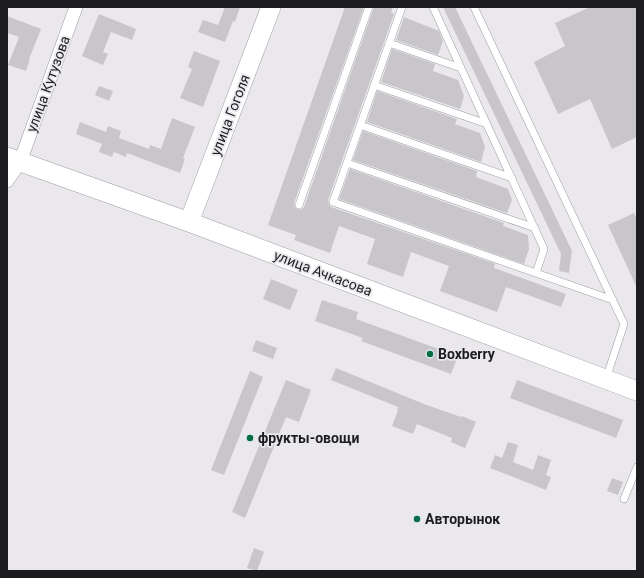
<svg xmlns="http://www.w3.org/2000/svg" width="644" height="578" font-family="Roboto,sans-serif">
  <style>
    .building { fill: #c8c6ca }
    .lines { fill: none; stroke-linecap: round; stroke-linejoin: round }
    .lane-casing { stroke: #a09ea1; stroke-width: 8 }
    .street-casing { stroke: #a09ea1; stroke-width: 14 }
    .secondary-casing { stroke: #a09ea1; stroke-width: 20 }
    .lane { stroke: #fff; stroke-width: 7 }
    .street { stroke: #fff; stroke-width: 13 }
    .secondary { stroke: #fff; stroke-width: 19 }
    .poi-dot { fill: #056e46; stroke: #eae8ec; stroke-width: 1.5 }
    .labels { text-anchor: middle; stroke-width: 3.5; stroke-linejoin: round; paint-order: stroke }
    .street-label { font-size: 14px; fill: #1d1c1e; stroke: #eae8ec }
    .poi-label { font-size: 14px; font-weight: bold; fill: #1d1c1e; stroke: #eae8ec; text-anchor: start }
  </style>
  <rect width="100%" height="100%" fill="#eae8ec"/>
  <path class="building" d="M225 7H240L235 22 233 21 225 42 198 32 203 20 218 25Z
    M345 7H364L294 203 295 208 300 210 302 209 304 207 374 7H393L391 12 394 14 328 200 329 205 331 207 496 264H495L494 268 566 294 561 307 506 287 497 312 440 291 449 266 411 252 403 277 367 264 375 239 339 226 330 253 294 240 296 235 268 225Z
    M443 7H455L572 251 569 273 559 271 561 254Z
    M590 7H637V137L612 149 590 99 558 114 534 62 565 46 555 23Z
    M99 14 136 29 132 40 111 32 103 52 108 54 103 65 82 56Z
    M7 16 41 29 29 59H30L26 71 8 65 19 37 7 33Z
    M404 17 439 31 443 41 438 55 396 40Z
    M392 49 435 64 433 71 458 80 464 96 460 109 381 82Z
    M194 51 220 61 203 107 180 98 192 69 188 67Z
    M99 86 113 91 109 101 95 95Z
    M377 91 457 119 455 124 480 133 485 147 481 162 367 122Z
    M172 118 195 127 183 158 185 159 180 173 127 153 126 157 114 152 112 157 99 152 102 144 76 134 80 122 106 132 108 126 121 131 119 138 149 149 150 145 161 149Z
    M363 131 477 171 476 177 508 189 512 200 507 213 353 160Z
    M350 169 504 223 503 226 528 235 529 249 524 264 339 199Z
    M634 213 637 219V288L608 225Z
    M271 279 298 290 290 310 263 299Z
    M322 300 358 312 356 319 458 356 451 374 361 341 363 338 315 321Z
    M256 340 277 348 273 359 252 351Z
    M336 368 424 404 461 417 462 416 476 422 465 448 451 442 452 438 417 424 413 434 392 426 398 410H397L398 407 331 380Z
    M250 371 263 377 224 475 211 470Z
    M286 380 311 390 299 422 286 417 245 518 232 512Z
    M517 380 623 420 616 438 510 398Z
    M508 442 518 445 513 462 533 470 538 455 551 460 546 475 551 477 546 490 490 468 495 455 502 458Z
    M612 478 623 482 618 495 607 491Z
    M254 548 264 552 257 571 247 568Z"/>
  <g class="lines">
    <g class="lane-casing">
      <path id="lane" d="M402 7 333 202 613 300
        M433 7 544 249 536 273
        M474 7 624 324 606 379
        M389 43 461 68
        M374 85 487 124
        M360 125 512 178
        M347 163 535 228
        M299 205 369 7
        M624 499 637 467"/>
    </g>
    <g class="street-casing">
      <path id="street" d="M7 181 20 162 76 7"/>
    </g>
    <g class="secondary-casing">
      <path id="secondary" d="M7 157 189 222 637 391
        M189 222 271 7"/>
    </g>
    <use href="#lane" class="lane"/>
    <use href="#street" class="street"/>
    <use href="#secondary" class="secondary"/>
  </g>
  <g class="poi-dot">
    <circle cx="430" cy="354" r="4"/>
    <circle cx="250" cy="438" r="4"/>
    <circle cx="417" cy="519" r="4"/>
  </g>
  <g class="labels">
    <g class="street-label">
      <text transform="translate(48 84) rotate(-70)" y="5">улица Кутузова</text>
      <text transform="translate(230 115) rotate(-69)" y="5">улица Гоголя</text>
      <text transform="translate(323 273) rotate(21)" y="5">улица Ачкасова</text>
    </g>
    <g class="poi-label">
      <text x="438" y="359">Boxberry</text>
      <text x="258" y="443">фрукты-овощи</text>
      <text x="425" y="524">Авторынок</text>
    </g>
  </g>
  <rect width="644" height="578" fill="none" stroke="#1d1c1e" stroke-width="16"/>
</svg>
